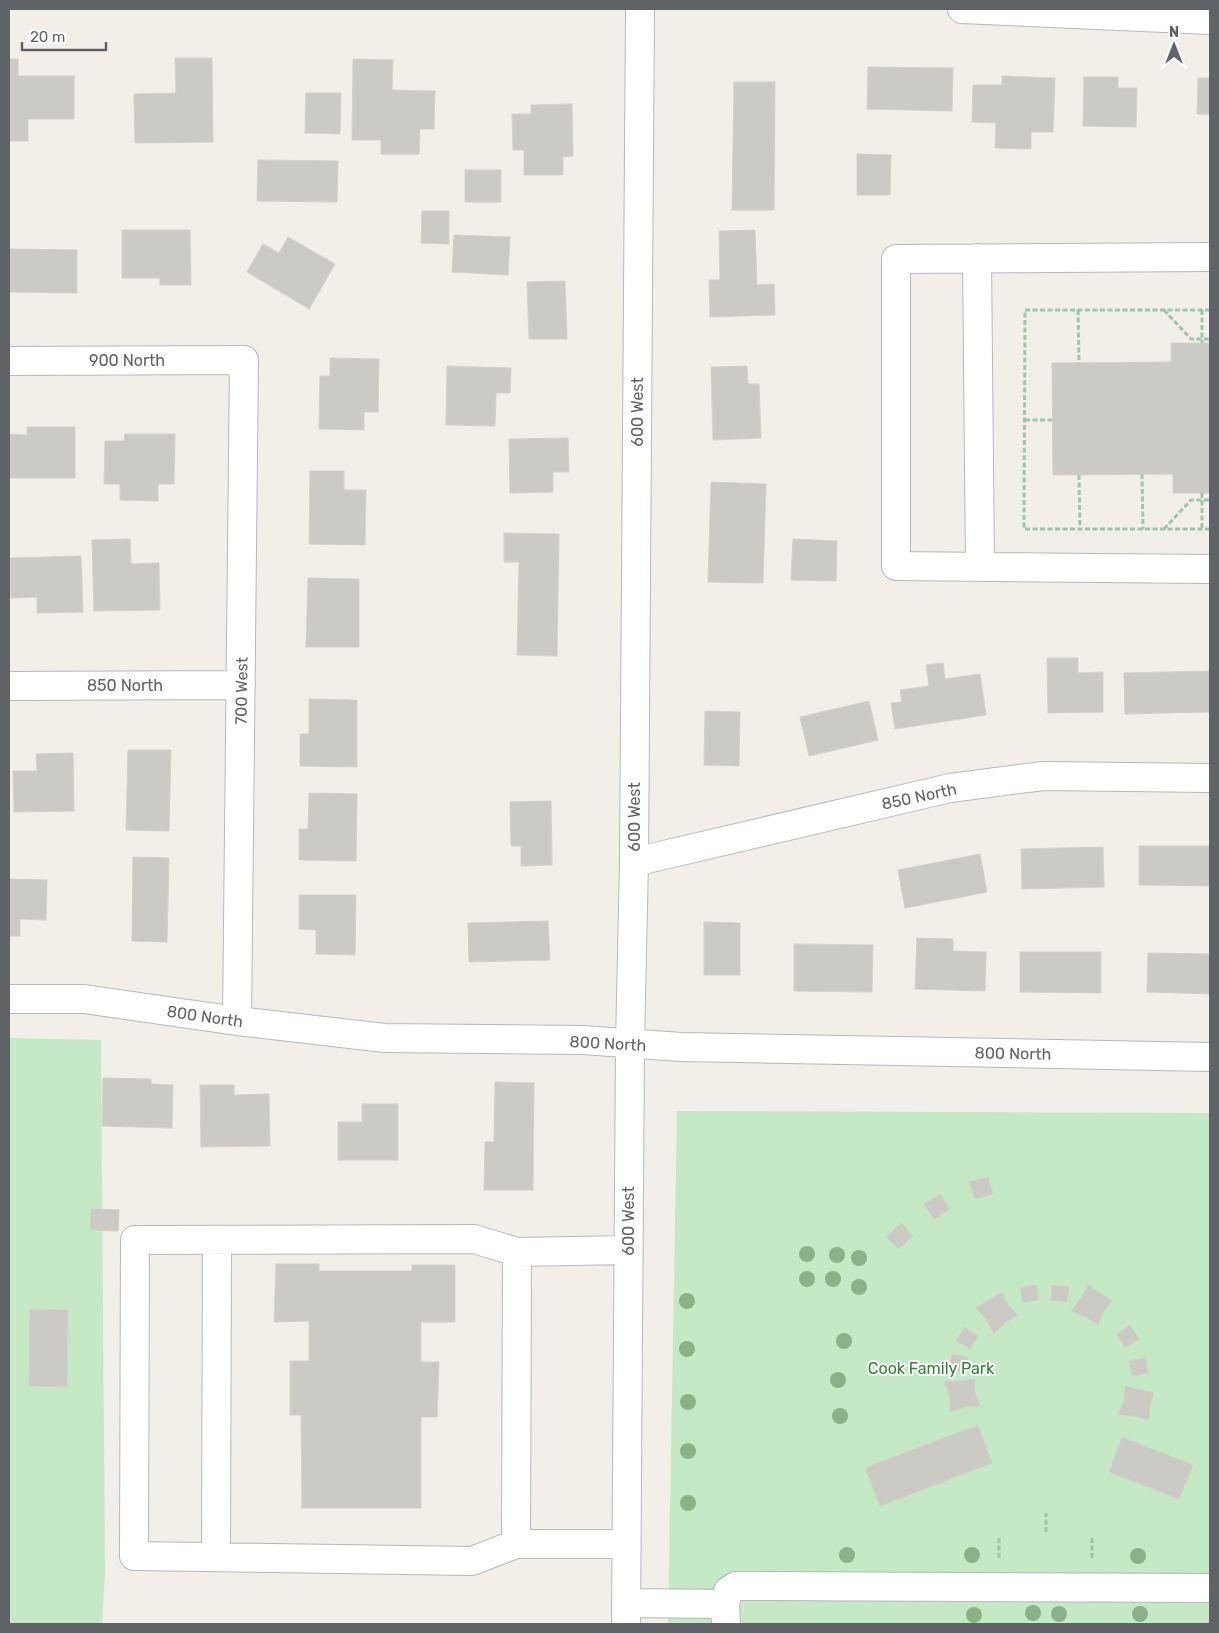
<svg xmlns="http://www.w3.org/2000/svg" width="1219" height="1633" font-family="Rubik,sans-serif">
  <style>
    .green { fill: #c5e8c5 }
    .building { fill: #cccac5; stroke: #d6d1c6 }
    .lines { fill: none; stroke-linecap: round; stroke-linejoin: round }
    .minor-casing { stroke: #b5b8bc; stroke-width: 30 }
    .path { stroke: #9cc7a9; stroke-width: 3; stroke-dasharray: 5 2.5; stroke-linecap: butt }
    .minor { stroke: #fff; stroke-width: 28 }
    .tree { fill: #89b387 }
    .labels { text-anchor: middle; stroke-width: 4; stroke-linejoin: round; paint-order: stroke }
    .street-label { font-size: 16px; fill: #5f6368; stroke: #fff }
    .park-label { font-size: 16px; fill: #348238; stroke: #fff }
  </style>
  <rect width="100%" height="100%" fill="#f1efe8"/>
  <path class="green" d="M9 1038 101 1040 105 1572 102 1624H9Z
    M677 1111 1210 1113V1624H668Z"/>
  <path class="building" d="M175 58H212L213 142 135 143 134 94 176 93Z
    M9 59H18V76H74V119H28V141H9Z
    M353 59 393 60 392 90 435 91 434 129H420L419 154H381V140H352Z
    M868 67 953 68 952 111 867 109Z
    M1002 76 1055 78 1053 132H1031V149L995 148 996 123 972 122 973 85H1002Z
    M1084 77H1118V88H1137L1136 127 1083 126Z
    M1198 78H1210V114H1197Z
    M734 82H775L774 210H732Z
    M306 93H341L340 134 305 133Z
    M572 104 573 156 563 157V175H524V150H513L512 114H531V105Z
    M857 154 891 155 890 195H857Z
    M258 160 338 161 337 202 257 201Z
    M465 170H501V202H465Z
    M422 211H449V244L421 243Z
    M122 230H190L191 285H160V278H122Z
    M755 230 757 285 774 284 775 315 710 317 709 280H720L719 231Z
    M454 235 510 237 508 275 452 272Z
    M288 237 335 264 309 309 247 272 263 244 279 253Z
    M9 249 77 250V293L9 292Z
    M565 281 567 339H529L527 282Z
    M1171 343H1210V493H1173V474L1053 475 1052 363 1171 362Z
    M330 358 379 359 378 412H364V430L319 429 320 376H330Z
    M447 366 511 368 510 393H496L495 426 446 425Z
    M747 366 748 384H759L761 438 713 440 711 367Z
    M27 427H75V478H9V434L27 435Z
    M125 434H175L174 484H158V501L120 500V484H104L105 441H124Z
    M568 438 569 472H553V492L510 493 509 439Z
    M310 471H344V490H366L365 545 309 544Z
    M711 482 766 484 763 583 708 582Z
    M504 533 559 534 557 656 517 655 519 562H504Z
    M130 539 131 564 159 563 160 610 94 611 92 540Z
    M793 539 837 541 836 581 791 580Z
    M81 556 83 612 37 613V597L11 598 10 558Z
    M308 578 359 579V647H306Z
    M1047 658H1078V673L1103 672V712L1048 713Z
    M943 663 945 679 980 674 986 715 895 729 891 703 902 702 900 690 929 686 926 665Z
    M1210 671V712L1125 714 1124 673Z
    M309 699 357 700V767L300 766V734H309Z
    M869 701 878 740 809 756 800 717Z
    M705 711 740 712 739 766 704 765Z
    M128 750H171L169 831 126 830Z
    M73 753 74 811 14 812 13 771H37L36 754Z
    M309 793 357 794 356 861 299 860V829H308Z
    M551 801 552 865 521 866V846H511L510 802Z
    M1139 846H1210V886L1139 885Z
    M1103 847 1104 887 1022 889 1021 849Z
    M980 854 987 892 905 908 898 870Z
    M133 857 169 858 167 942 132 941Z
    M9 879 47 880 46 920 20 919V936H9Z
    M299 895H356L355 955 316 954V930L299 929Z
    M548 921 550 960 469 962 468 923Z
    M704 922 740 923V975H704Z
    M917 938 953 939V951L986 952 985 991 915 989Z
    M794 944 873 945 872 992 794 991Z
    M1020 952H1101V993L1020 992Z
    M1148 953 1210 954V994L1147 992Z
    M103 1078 151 1079V1084L173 1085 172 1128 102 1126Z
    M495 1082 534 1083 533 1190H484L485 1142H494Z
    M200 1085H234V1095L269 1094 270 1146 201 1147Z
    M362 1104H398V1160H338V1122H362Z
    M988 1177 993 1194 975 1199 969 1182Z
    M940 1194 950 1209 934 1219 924 1204Z
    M91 1209 119 1210 118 1231 90 1230Z
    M901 1223 913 1236 899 1249 886 1237Z
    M276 1264H319V1271H412V1265H455V1322H421V1362H439L437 1417H421V1508H302L301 1415H290V1361H309V1321L274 1322Z
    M1036 1285 1039 1300 1023 1303 1020 1288Z
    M1052 1285 1069 1287 1067 1302 1051 1300Z
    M1088 1285 1112 1301 1103 1312 1098 1325 1086 1317 1071 1311 1081 1298Z
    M1002 1292 1008 1305 1018 1315 1005 1323 994 1334 986 1319 975 1308Z
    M30 1309 68 1310 67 1387 29 1386Z
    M1130 1325 1139 1339 1125 1348 1117 1334Z
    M964 1327 978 1336 970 1349 956 1341Z
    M952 1354 968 1357 964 1372 949 1369Z
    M1145 1358 1148 1373 1132 1376 1129 1361Z
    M975 1379V1393L980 1406 965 1407 950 1412V1396L944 1381H961Z
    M1125 1386 1154 1393 1150 1405 1149 1420 1134 1416 1118 1415 1124 1400Z
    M978 1425 992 1463 880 1506 865 1468Z
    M1122 1437 1193 1465 1179 1499 1109 1472Z"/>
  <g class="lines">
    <g class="minor-casing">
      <path id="minor" d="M962 9 1210 20
        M1210 257 896 259V566L1210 569
        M977 258 980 566
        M9 361 244 360 237 1021
        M9 686 241 685
        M634 862 950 788 1043 776 1210 778
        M9 999H84L237 1021 385 1038 583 1040 681 1047 1210 1057
        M516 1544 517 1252
        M626 1544H516L472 1561 134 1556 135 1240 474 1239 517 1252 628 1250
        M216 1557 217 1240
        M626 1603 725 1604
        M626 1624 630 1043 634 862 640 9
        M726 1624 725 1604 728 1591 736 1586 1210 1588"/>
    </g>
    <path class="path" d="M1078 310 1079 363
      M1164 310 1191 339H1210
      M1202 310V343
      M1210 310H1025L1024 529H1210
      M1025 420H1052
      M1142 474 1143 529
      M1079 475 1080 529
      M1202 493V529
      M1164 529 1191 500H1210
      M1046 1532V1513
      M999 1538V1560
      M1092 1538V1560"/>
    <use href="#minor" class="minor"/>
  </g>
  <g class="tree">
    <circle cx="807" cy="1254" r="8"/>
    <circle cx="837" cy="1255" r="8"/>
    <circle cx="859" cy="1258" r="8"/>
    <circle cx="807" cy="1279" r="8"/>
    <circle cx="833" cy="1279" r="8"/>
    <circle cx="859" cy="1287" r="8"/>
    <circle cx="687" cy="1301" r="8"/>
    <circle cx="844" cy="1341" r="8"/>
    <circle cx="687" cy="1349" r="8"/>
    <circle cx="838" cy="1380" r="8"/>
    <circle cx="688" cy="1402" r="8"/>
    <circle cx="840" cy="1416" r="8"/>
    <circle cx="688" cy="1451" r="8"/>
    <circle cx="688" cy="1503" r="8"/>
    <circle cx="847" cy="1555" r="8"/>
    <circle cx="972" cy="1555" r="8"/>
    <circle cx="1138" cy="1556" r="8"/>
    <circle cx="1033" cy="1613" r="8"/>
    <circle cx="1059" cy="1614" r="8"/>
    <circle cx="1140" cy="1614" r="8"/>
    <circle cx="974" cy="1615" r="8"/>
  </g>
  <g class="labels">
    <g class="street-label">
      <text x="127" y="366">900 North</text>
      <text transform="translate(637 412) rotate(-90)" y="6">600 West</text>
      <text x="125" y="691">850 North</text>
      <text transform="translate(241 691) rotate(-89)" y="6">700 West</text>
      <text transform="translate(919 796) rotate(-12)" y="6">850 North</text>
      <text transform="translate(634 817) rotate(-90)" y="6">600 West</text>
      <text transform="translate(205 1016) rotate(8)" y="6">800 North</text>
      <text transform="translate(608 1043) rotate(3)" y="6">800 North</text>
      <text transform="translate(1013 1053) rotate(1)" y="6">800 North</text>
      <text transform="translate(628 1221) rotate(-90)" y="6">600 West</text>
    </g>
    <g class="park-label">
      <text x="931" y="1374">Cook Family Park</text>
    </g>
  </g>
  <rect width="1219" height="1633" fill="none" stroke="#5f6368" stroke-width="20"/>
  <g transform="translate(1174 45)" stroke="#ffffff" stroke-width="4" paint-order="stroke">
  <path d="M0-4L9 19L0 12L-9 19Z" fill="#5f6368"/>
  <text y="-8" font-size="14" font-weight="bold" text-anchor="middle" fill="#5f6368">N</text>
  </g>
  <path d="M22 42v8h84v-8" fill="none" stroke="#5f6368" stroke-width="2.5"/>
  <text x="30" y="42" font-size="15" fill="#5f6368" stroke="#ffffff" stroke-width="4" paint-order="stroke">20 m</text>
</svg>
